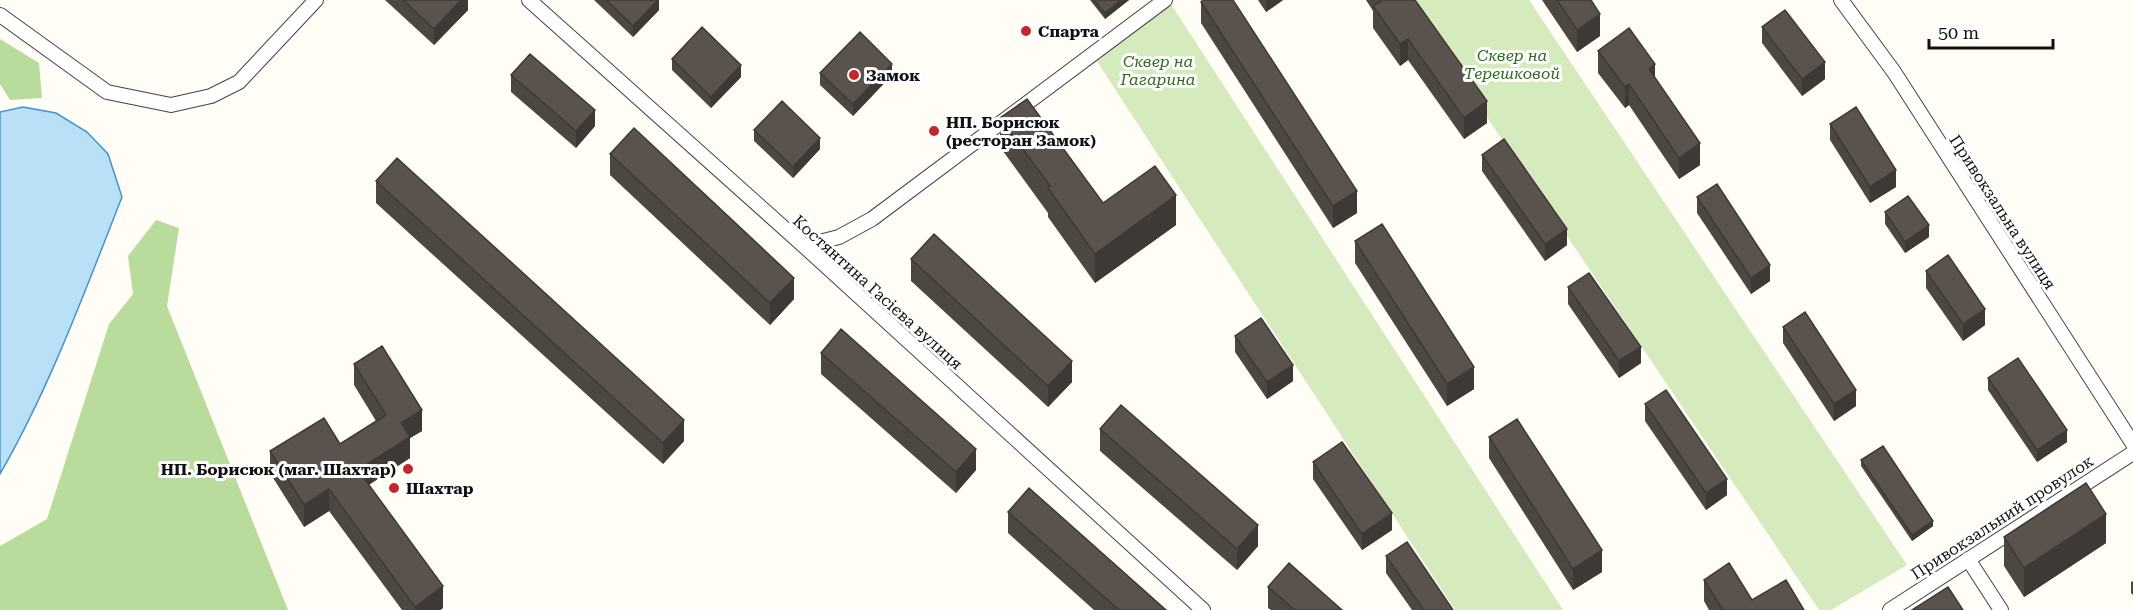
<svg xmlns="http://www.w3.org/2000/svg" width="2133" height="610" font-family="'Roboto Serif',serif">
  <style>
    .green { fill: #d5ebbd }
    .forest { fill: #b9dc9c }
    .water { fill: #b9e0f7; stroke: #3f96cf; stroke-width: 1.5 }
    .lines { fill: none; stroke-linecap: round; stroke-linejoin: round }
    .street-casing { stroke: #444; stroke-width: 16 }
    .street { stroke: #fff; stroke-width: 14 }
    .wall { fill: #4d4742 }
    .shaded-wall { fill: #3f3936 }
    .building { fill: #5a524d; stroke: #3f3936; stroke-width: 1.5 }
    .poi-dot { fill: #c4262e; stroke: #fff; stroke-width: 2 }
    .labels { text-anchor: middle; stroke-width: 6; stroke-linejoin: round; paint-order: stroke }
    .poi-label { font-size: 16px; font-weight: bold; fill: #111; stroke: #fff; text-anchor: start }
    .park-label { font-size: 16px; font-style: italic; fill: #2f6b1f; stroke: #fff }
    .street-label { font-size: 16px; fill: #111; stroke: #fff }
  </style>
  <rect width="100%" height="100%" fill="#fffdf5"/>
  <path class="green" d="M1408 0H1529L1907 565 1831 610H1819Z
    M1169 1 1563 610H1455L1096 60Z"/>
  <path class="forest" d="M0 39 39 63 42 98 10 100 0 84Z
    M156 220 179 228 167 306 288 610H0V546L47 519 109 324 133 294 128 256Z"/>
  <path class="water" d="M23 107 56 113 87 132 108 154 122 197C85 291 50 387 0 474V112Z"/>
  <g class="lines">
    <g class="street-casing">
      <path id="street" d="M529 0 804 246 1203 610
        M1841 0 1894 72 2133 444
        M0 15 107 92 171 105 211 96 239 82 316 0
        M804 246 839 237 872 219 1165 0
        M1968 559 2001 610
        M1890 610 2133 453"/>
    </g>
    <use href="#street" class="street"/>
  </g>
  <path class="wall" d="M385 0H468V10L434 45Z
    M594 0H659V10L633 37Z
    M1090 0H1129L1105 19Z
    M1258 0H1283L1266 12Z
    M1366 0H1415L1487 123 1464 139 1408 60 1400 66 1373 28V11Z
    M1542 0H1591L1600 36 1577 52Z
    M1201 2 1357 213 1333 228 1201 23Z
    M1762 27 1825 79 1802 96 1762 43Z
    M1598 51 1655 78 1700 165 1679 179 1629 105 1625 108 1598 73Z
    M672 59 741 77 711 108 672 70Z
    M820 73 892 75 853 116 820 85Z
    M511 75 595 126 576 148 511 92Z
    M1000 118 1103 203 1176 225 1095 283 1048 217V213L1000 147Z
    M1830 124 1896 187 1870 203 1830 140Z
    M754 130 820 149 793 178 754 141Z
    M610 154 794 299 770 325 610 175Z
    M1482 155 1567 245 1545 261 1482 171Z
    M376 181 684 441 663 464 376 203Z
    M1697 197 1770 281 1751 294 1697 213Z
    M1885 212 1929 237 1905 253 1885 224Z
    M1355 241 1474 389 1447 406 1355 263Z
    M911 259 1072 382 1048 407 911 281Z
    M1926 271 1985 325 1963 341 1926 288Z
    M1568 287 1641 363 1619 378 1568 304Z
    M1783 327 1856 406 1834 421 1783 343Z
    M1235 336 1293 381 1267 399 1235 352Z
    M821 353 976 470 956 493 821 374Z
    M354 364 422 431 410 438V458L369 485 443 608 440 610H402L329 511 304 527 270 473V451L340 444 376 421 354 385Z
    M1988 378 2067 442 2037 462 1988 390Z
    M1645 404 1727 495 1706 510 1645 421Z
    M1100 429 1258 546 1237 570 1100 451Z
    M1489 437 1602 572 1573 590 1489 458Z
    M1861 460 1933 526 1912 541 1861 466Z
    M1313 462 1392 530 1362 550 1313 479Z
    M1008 512 1166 610H1094L1008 533Z
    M2004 537 2106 543 2024 597 2004 566Z
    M1386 556 1453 610H1412L1386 573Z
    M1704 580 1752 600 1804 610H1709L1704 601Z
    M2133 581V595L2131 593V582Z
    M1268 587 1342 610H1271L1268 608Z"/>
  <path class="shaded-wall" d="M461 0H468V10L434 45V29Z
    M658 0H659V10L633 37V26Z
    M1121 0H1129L1105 19V13Z
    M1267 0H1283L1266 12V1Z
    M1600 14V36L1577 52V30Z
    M1408 39V60L1400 66V44Z
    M1825 62V79L1802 96V79Z
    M892 64V75L853 116V104Z
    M1655 64V85L1649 69Z
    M741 65V77L711 108V97Z
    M1629 84V105L1625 108V87Z
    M1487 101V123L1464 139V118Z
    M595 110V126L576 148V131Z
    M820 138V149L793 178V167Z
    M1700 143V165L1679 179V158Z
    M1896 170V187L1870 203V187Z
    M1357 191V213L1333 228V206Z
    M1176 195V225L1095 283V254Z
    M1929 225V237L1905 253V242Z
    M1567 229V245L1545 261V244Z
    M1770 265V281L1751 294V278Z
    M794 278V299L770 325V303Z
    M1985 309V325L1963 341V324Z
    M1641 347V363L1619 378V361Z
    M1072 361V382L1048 407V386Z
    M1293 365V381L1267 399V382Z
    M1474 367V389L1447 406V384Z
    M1856 390V406L1834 421V404Z
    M422 410V431L410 438V458L358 491V470L401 423Z
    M684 420V441L663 464V443Z
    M2067 430V442L2037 462V450Z
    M976 449V470L956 493V472Z
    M1727 479V495L1706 510V493Z
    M329 489V511L304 527V505Z
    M1392 513V530L1362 550V534Z
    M2106 514V543L2024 597V568Z
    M1933 521V526L1912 541V535Z
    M1258 525V546L1237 570V549Z
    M1602 550V572L1573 590V569Z
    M443 586V608L440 610H415V607Z"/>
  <path class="building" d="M403 0H461L434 29Z
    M606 0H658L633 26Z
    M1094 0H1121L1105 13Z
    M1203 0H1233L1357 191 1333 206 1201 2Z
    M1381 0H1415L1487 101 1464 118 1408 39 1400 44 1373 6 1381 1Z
    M1557 0H1591L1600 14 1577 30Z
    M1785 10 1825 62 1802 79 1762 27Z
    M702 27 741 65 711 97 672 59Z
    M1629 28 1655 64 1649 69 1700 143 1679 158 1629 84 1625 87 1598 51Z
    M860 32 892 64 853 104 820 73Z
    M530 54 595 110 576 131 511 75Z
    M1027 99 1103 203 1155 166 1176 195 1095 254 1048 188 1050 186 1000 118Z
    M782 101 820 138 793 167 754 130Z
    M1856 107 1896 170 1870 187 1830 124Z
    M634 128 794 278 770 303 610 154Z
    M1504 139 1567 229 1545 244 1482 155Z
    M397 158 684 420 663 443 376 181Z
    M1717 184 1770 265 1751 278 1697 197Z
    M1908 196 1929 225 1905 242 1885 212Z
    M1382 224 1474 367 1447 384 1355 241Z
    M934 234 1072 361 1048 386 911 259Z
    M1948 255 1985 309 1963 324 1926 271Z
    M1589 273 1641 347 1619 361 1568 287Z
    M1805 312 1856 390 1834 404 1783 327Z
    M1261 318 1293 365 1267 382 1235 336Z
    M841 329 976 449 956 472 821 353Z
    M382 346 422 410 401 423 410 437 358 470 443 586 415 607 329 489 304 505 270 451 324 418 340 444 386 415 354 364Z
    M2018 358 2067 430 2037 450 1988 378Z
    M1666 390 1727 479 1706 493 1645 404Z
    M1121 405 1258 525 1237 549 1100 429Z
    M1517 419 1602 550 1573 569 1489 437Z
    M1342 442 1392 513 1362 534 1313 462Z
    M1883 446 1933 521 1912 535 1861 460Z
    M2086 483 2106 514 2024 568 2004 537Z
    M1029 488 1166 610H1119L1008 512Z
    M1407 542 1453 610H1424L1386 556Z
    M1289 563 1342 610H1295L1268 587Z
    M1729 563 1752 600 1786 580 1804 610H1723L1704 580Z
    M1948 587 1963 610H1912Z"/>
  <g class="poi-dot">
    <circle cx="1026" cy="31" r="6"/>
    <circle cx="854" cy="75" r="6"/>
    <circle cx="934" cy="131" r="6"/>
    <circle cx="408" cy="469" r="6"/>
    <circle cx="394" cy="488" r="6"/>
  </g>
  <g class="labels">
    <g class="poi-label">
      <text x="1038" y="37">Спарта</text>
      <text x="866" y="81">Замок</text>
      <text x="946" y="128">НП. Борисюк<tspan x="946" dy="18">(ресторан Замок)</tspan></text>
      <text x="396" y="475" text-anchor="end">НП. Борисюк (маг. Шахтар)</text>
      <text x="406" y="494">Шахтар</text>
    </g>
    <g class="park-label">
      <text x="1512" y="61">Сквер на<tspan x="1512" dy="18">Терешковой</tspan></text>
      <text x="1158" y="67">Сквер на<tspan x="1158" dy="18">Гагарина</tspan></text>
    </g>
    <g class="street-label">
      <text transform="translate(2003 212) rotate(57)" y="6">Привокзальна вулиця</text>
      <text transform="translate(878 292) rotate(42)" y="6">Костянтина Гасієва вулиця</text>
      <text transform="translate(2002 517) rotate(-33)" y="6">Привокзальний провулок</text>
    </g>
  </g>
  <path d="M1929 39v9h124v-9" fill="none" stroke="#111111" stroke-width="3"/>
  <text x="1938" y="39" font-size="18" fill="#111111" stroke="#ffffff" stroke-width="4.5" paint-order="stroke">50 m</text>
</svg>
